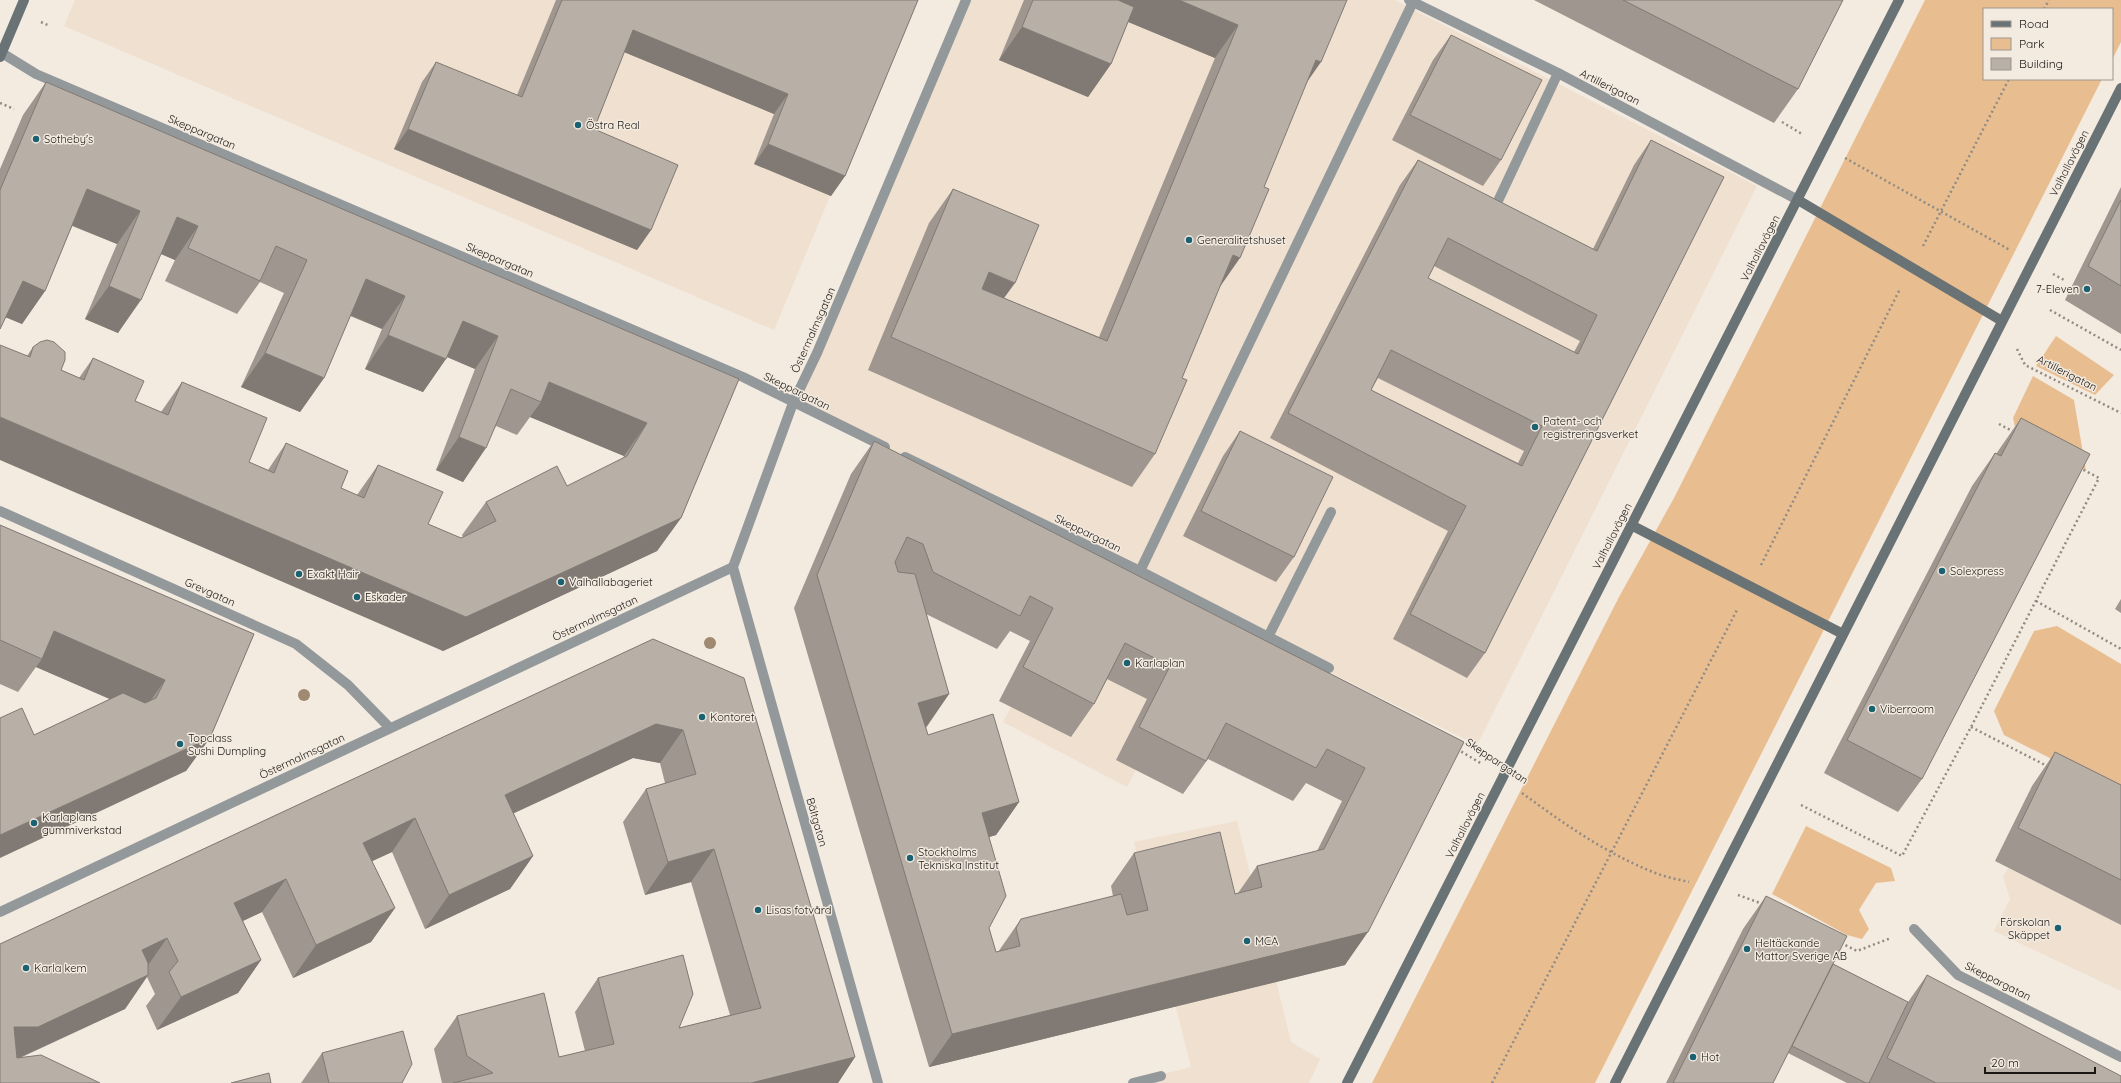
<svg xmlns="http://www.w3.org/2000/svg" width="2121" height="1083" font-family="Quicksand,sans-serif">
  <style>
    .built { fill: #efe0d0 }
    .green { fill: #e8be91 }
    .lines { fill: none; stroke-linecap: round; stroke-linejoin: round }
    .path { stroke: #918b84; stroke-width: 2.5; stroke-dasharray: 2 3; stroke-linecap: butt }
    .lane { stroke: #93999b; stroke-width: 10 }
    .street { stroke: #93999b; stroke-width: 10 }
    .secondary { stroke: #697274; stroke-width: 10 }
    .tree { fill: #9f8a71 }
    .wall { fill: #9e968f; fill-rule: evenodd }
    .shaded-wall { fill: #817a74 }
    .building { fill: #b8afa6; stroke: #817a74; fill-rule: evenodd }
    .poi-dot { fill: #1a6271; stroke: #f3eae0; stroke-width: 1.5 }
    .labels { text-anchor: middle; stroke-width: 3; stroke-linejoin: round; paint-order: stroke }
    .street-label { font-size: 11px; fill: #1a1713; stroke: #f3eae0 }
    .poi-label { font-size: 11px; fill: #1a1713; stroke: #f3eae0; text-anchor: start }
  </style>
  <rect width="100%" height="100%" fill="#f3eae0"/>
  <path class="built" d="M75 0H912L774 330 64 26Z
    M964 0H1395L1757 186 1477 745 1217 617 1127 787 1003 722 1097 551 796 409Z
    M1237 821 1291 1042 1320 1059 1309 1083H1127L1191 1067 1134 842Z
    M2008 868 2121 925V991L1994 931 2010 899 2003 877Z"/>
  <path class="green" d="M1925 0H2121V42L2112 60V9H1984V79H2102L1595 1083H1372L1619 597 1674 498Z
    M2056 336 2114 375 2095 395 2036 366Z
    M2033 376 2074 400 2086 471 2015 427 2013 418Z
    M2057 626 2121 664V794L2004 735 1994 711 2034 631Z
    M1806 826 1891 868 1895 881 1876 883 1859 910 1869 929 1862 939 1847 935 1772 894Z"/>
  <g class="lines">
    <path class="path" d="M2044 9 2049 0
      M41 22 50 26
      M0 103 14 109
      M1782 122 1802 134
      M1845 158 2010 250
      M1923 246 2009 79
      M2053 274 2066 281
      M2050 310 2121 350
      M2017 349 2025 365 2121 413
      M1999 424 2014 432
      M1761 565 1900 289
      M2036 601 2121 649
      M1971 727 2047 766
      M1457 749 1482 764
      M1522 793C1563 823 1605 853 1653 872 1664 877 1677 879 1689 882
      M1801 805 1902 856 1971 727 2099 478 2080 468
      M1738 895 1763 904
      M1841 943 1857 951 1891 938
      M1492 1083 1738 608"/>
    <path class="lane" d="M1498 201 1558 73
      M1140 571 1413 2
      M1268 637 1331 512"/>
    <path class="street" d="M1409 0 1558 73 1798 200
      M2 53 36 74 743 377 885 447
      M905 457 1140 571 1329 668
      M0 511 296 644 348 685 389 727
      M733 567 878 1083
      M0 912 733 567 793 403 817 353 966 0
      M1914 929 1958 975 2121 1057
      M1133 1083 1161 1076"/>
    <path class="secondary" d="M0 57 24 0
      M1798 200 2002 321
      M1631 525 1843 634
      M1347 1083 1899 0
      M1615 1083 2121 88"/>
  </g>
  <g class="tree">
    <circle cx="710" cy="643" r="6"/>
    <circle cx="304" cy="695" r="6"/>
  </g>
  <path class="wall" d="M556 0H918L845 176 831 196 754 164 774 114 624 52 594 129 651 230 637 250 394 149 422 82 436 62 517 95Z
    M1024 0H1347L1306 84 1219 287 1182 378 1155 454 1132 487 868 370 929 223 953 189 1004 298 1099 337 1215 58 1128 22 1111 64 1088 97 999 60Z
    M1534 0H1843L1798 89 1774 123Z
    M1451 35 1501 160 1483 186 1392 140 1433 60Z
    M46 82 739 379 681 518 657 551 443 651 27 356 33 347 61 370 79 378 93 358 135 401 161 412 182 382 249 462 268 470 286 443 341 488 357 495 378 465 428 524 461 538 463 537 462 535 486 502 567 486 623 458 624 456 530 417 517 435 496 426 463 482 436 470 475 369 447 357 423 392 365 369 382 329 350 316 324 378 300 412 241 387 284 293 260 282 237 314 165 281 175 260 161 254 118 333 85 319 117 244 72 226 45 291 22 324 6 317 0 329V169L23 115Z
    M1651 140 1724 177 1485 653 1467 678 1393 639 1448 531 1270 438 1400 185 1418 160 1593 249 1634 165ZM1434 266 1580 341 1574 352 1428 278ZM1378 378 1524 451 1518 463 1371 390Z
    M2121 187V334L2065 300Z
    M2021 418 1922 779 1898 812 1824 773 1972 486 1995 453 1996 454Z
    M1240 431 1294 557 1276 582 1183 536 1223 456Z
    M874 441 1464 742 1345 965 929 1067 794 608 851 474ZM926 614 997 649 1010 631 1030 641 999 701 1071 737 1094 704 1107 679 1147 699 1116 760 1183 794 1208 759 1293 801 1306 783 1342 801 1317 851 1257 866 1238 893 1235 894 1134 853 1111 886 1113 896 1021 919 998 952H996L989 928V837L996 835 1019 802 928 735 926 728 949 694Z
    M0 525 254 634 210 738 186 771 34 735 110 699 36 667 18 692 0 684Z
    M2121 599V613L2115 609Z
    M653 639 855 1057 838 1083H442L434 1049 457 1016 559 1057 585 1051 575 1012 598 978 679 1028 730 1015 691 882 645 895 623 822 646 789 665 783 660 763 633 758 513 813 533 856 510 889 425 929 392 852 372 861 395 908 371 942 293 978 262 912 243 921 261 960 238 993 157 1030 146 1006 155 994 147 977 125 1009 20 1058 0 1083V944Z
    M2055 752 2121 785V925L1995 861 2032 786Z
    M1766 896 1833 964 1908 1002 1927 975 2121 1083H1847L1788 1053 1773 1083H1666L1743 929Z
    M322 1053 402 1083H301Z"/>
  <path class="shaded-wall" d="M1101 0H1179L1238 25 1215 58 1095 8Z
    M1022 27 1111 64 1088 97 999 60Z
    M633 30 788 94 774 114 619 50Z
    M1316 60 1321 62 1298 95Z
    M408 129 651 230 637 250 394 149Z
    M768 144 845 176 831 196 754 164Z
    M87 189 140 211 117 244 64 222Z
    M177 217 198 226 175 260 154 251Z
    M1233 255 1240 258 1217 291Z
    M989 272 1015 283 991 316 966 306Z
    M366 279 405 296 382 329 343 312Z
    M23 281 45 291 22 324 0 315Z
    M109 286 141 300 118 333 85 319Z
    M463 321 498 336 475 369 440 354Z
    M388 335 446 359 423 392 365 369Z
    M265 353 324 378 300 412 241 387Z
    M549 382 647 423 624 456 530 417 541 402Z
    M0 417 466 617 681 518 657 551 443 651 0 460Z
    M459 437 486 448 463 482 436 470Z
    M54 631 165 680 142 713 36 667 42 659Z
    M949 694 926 727 895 736 918 703Z
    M656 724 683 730 660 763 633 758 482 828 505 795Z
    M210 738 186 771 0 858V835Z
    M1019 802 996 835 959 846 982 813Z
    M415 818 392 852 340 876 363 843Z
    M714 849 691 882 645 895 668 862Z
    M533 856 510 889 425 929 449 895Z
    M286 879 262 912 211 936 234 903Z
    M395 908 371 942 293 978 316 945Z
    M1368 932 1345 965 929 1067 952 1034Z
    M167 938 144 971 142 950Z
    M261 960 238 993 157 1030 181 997Z
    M148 975 125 1009 14 1060V1027Z
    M855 1057 838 1083H751Z"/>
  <path class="building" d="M562 0H918L845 176 768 144 788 94 633 30 594 129 678 165 651 230 408 129 436 62 522 97Z
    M1033 0H1118L1134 7 1111 64 1022 27Z
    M1179 0H1347L1321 62 1316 60 1264 187 1269 189 1240 258 1233 255 1182 378 1187 380 1155 454 891 337 953 189 1039 225 1015 283 989 272 982 289 1107 341 1238 25Z
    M1623 0H1843L1798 89Z
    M1451 35 1542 80 1501 160 1410 115Z
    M46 82 739 379 681 518 466 617 0 417V345L30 357 33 347 40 342 47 340 54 342 65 352V360L61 370 84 380 93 358 144 381 135 401 168 415 182 382 267 418 249 462 274 473 286 443 348 471 341 488 364 498 378 465 443 492 428 524 461 538 496 521 486 502 557 466 567 486 627 456 647 423 549 382 541 402 511 389 486 448 459 437 498 336 463 321 446 359 388 335 405 296 366 279 324 378 265 353 307 260 276 246 260 281 188 248 198 226 177 217 141 300 109 286 140 211 87 189 45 291 23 281 0 329V190Z
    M1651 140 1724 177 1485 653 1410 614 1466 506 1288 413 1418 160 1597 251ZM1448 238 1597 315 1578 354 1428 278ZM1391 350 1542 426 1522 466 1371 390Z
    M2121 200V286L2088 266Z
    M2021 418 2090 454 1922 779 1847 740 1995 453 2001 456Z
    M1240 431 1333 477 1294 557 1201 511Z
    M874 441 1464 742 1368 932 952 1034 817 575ZM907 537 923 544 933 572 1020 616 1030 596 1053 608 1023 667 1094 704 1125 643 1170 666 1139 727 1174 745 1206 761 1226 723 1316 768 1327 749 1365 768 1324 849 1257 866 1262 887 1235 894 1220 832 1134 853 1148 910 1127 915 1121 894 1021 919 1016 928 1020 946 996 952 989 928 1006 896 982 813 1019 802 993 714 928 735 918 703 949 694 915 574 898 572 895 562Z
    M0 525 254 634 210 738 0 835V718L22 708 34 735 123 693 145 703 156 698 165 680 54 631 42 659 0 640Z
    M653 639 744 678 855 1057 751 1083H453L493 1073 467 1056 457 1016 544 993 559 1057 614 1044 598 978 683 955 693 994 679 1028 761 1008 714 849 668 862 646 789 696 774 683 730 656 724 505 795 533 856 449 895 415 818 363 843 395 908 316 945 286 879 234 903 261 960 181 997 169 972 178 961 167 938 142 950 148 963V975L38 1027H14L17 1058 41 1055 100 1083H0V944Z
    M2055 752 2121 785V880L2018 828Z
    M1766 896 1847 936 1773 1083H1673Z
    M1833 964 1908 1002 1869 1083H1866L1792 1046Z
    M1927 975 2121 1076V1083H1936L1887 1058Z
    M403 1031 412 1064 402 1083H329L322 1053Z
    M269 1073 271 1083H231Z"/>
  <g class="poi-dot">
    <circle cx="578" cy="125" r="4"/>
    <circle cx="36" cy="139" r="4"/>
    <circle cx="1189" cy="240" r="4"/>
    <circle cx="2087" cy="289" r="4"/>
    <circle cx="1535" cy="427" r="4"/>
    <circle cx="1942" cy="571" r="4"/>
    <circle cx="299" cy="574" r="4"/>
    <circle cx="561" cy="582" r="4"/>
    <circle cx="357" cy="597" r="4"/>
    <circle cx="1127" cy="663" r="4"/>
    <circle cx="1872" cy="709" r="4"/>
    <circle cx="702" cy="717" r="4"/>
    <circle cx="180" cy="744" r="4"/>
    <circle cx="34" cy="823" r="4"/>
    <circle cx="910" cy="858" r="4"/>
    <circle cx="758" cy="910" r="4"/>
    <circle cx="2058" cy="928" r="4"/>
    <circle cx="1247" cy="941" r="4"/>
    <circle cx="1747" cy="949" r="4"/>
    <circle cx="26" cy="968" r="4"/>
    <circle cx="1693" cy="1057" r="4"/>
  </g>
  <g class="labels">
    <g class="street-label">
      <text transform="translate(1610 87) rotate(27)" y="4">Artillerigatan</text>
      <text transform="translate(202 132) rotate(23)" y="4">Skeppargatan</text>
      <text transform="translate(2069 163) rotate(-63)" y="4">Valhallavägen</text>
      <text transform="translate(1760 248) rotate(-63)" y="4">Valhallavägen</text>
      <text transform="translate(500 260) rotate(23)" y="4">Skeppargatan</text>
      <text transform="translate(813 330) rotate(-66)" y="4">Östermalmsgatan</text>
      <text transform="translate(2067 373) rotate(27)" y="4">Artillerigatan</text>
      <text transform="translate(797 391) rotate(26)" y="4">Skeppargatan</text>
      <text transform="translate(1088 533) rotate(26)" y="4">Skeppargatan</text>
      <text transform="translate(1612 536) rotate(-63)" y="4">Valhallavägen</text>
      <text transform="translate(210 592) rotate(24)" y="4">Grevgatan</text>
      <text transform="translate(595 618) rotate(-25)" y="4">Östermalmsgatan</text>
      <text transform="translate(302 756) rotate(-25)" y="4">Östermalmsgatan</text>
      <text transform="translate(1497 761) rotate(34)" y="4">Skeppargatan</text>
      <text transform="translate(817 822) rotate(74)" y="4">Bältgatan</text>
      <text transform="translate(1465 825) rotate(-63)" y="4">Valhallavägen</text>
      <text transform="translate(1998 981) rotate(27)" y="4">Skeppargatan</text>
    </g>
    <g class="poi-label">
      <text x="586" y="129">Östra Real</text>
      <text x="44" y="143">Sotheby's</text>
      <text x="1197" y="244">Generalitetshuset</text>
      <text x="2079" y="293" text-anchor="end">7-Eleven</text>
      <text x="1543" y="425">Patent- och<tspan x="1543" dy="13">registreringsverket</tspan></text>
      <text x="1950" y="575">Solexpress</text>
      <text x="307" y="578">Exakt Hair</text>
      <text x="569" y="586">Valhallabageriet</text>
      <text x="365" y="601">Eskader</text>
      <text x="1135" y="667">Karlaplan</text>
      <text x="1880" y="713">Viberroom</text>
      <text x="710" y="721">Kontoret</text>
      <text x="188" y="742">Topclass<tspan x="188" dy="13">Sushi Dumpling</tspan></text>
      <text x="42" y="821">Karlaplans<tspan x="42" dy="13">gummiverkstad</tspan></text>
      <text x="918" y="856">Stockholms<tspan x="918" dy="13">Tekniska Institut</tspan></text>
      <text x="766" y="914">Lisas fotvård</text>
      <text x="2050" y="926" text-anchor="end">Förskolan<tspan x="2050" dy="13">Skäppet</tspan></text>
      <text x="1255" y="945">MCA</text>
      <text x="1755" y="947">Heltäckande<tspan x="1755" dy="13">Mattor Sverige AB</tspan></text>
      <text x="34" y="972">Karla kem</text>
      <text x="1701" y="1061">Hot</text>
    </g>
  </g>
  <rect x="1983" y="8" width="130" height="72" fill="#f3eae0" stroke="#9c968e"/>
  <rect x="1991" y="21" width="20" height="6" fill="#697274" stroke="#9c968e"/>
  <text x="2019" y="28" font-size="12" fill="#1a1713">Road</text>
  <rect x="1991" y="38" width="20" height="12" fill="#e8be91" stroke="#9c968e"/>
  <text x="2019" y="48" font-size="12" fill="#1a1713">Park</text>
  <rect x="1991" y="58" width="20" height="12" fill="#b8afa6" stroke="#9c968e"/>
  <text x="2019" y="68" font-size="12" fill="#1a1713">Building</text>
  <path d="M1985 1067v6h110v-6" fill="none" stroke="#1a1713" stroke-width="2"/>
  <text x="1991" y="1067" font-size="12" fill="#1a1713" stroke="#f3eae0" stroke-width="3" paint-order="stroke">20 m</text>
</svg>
